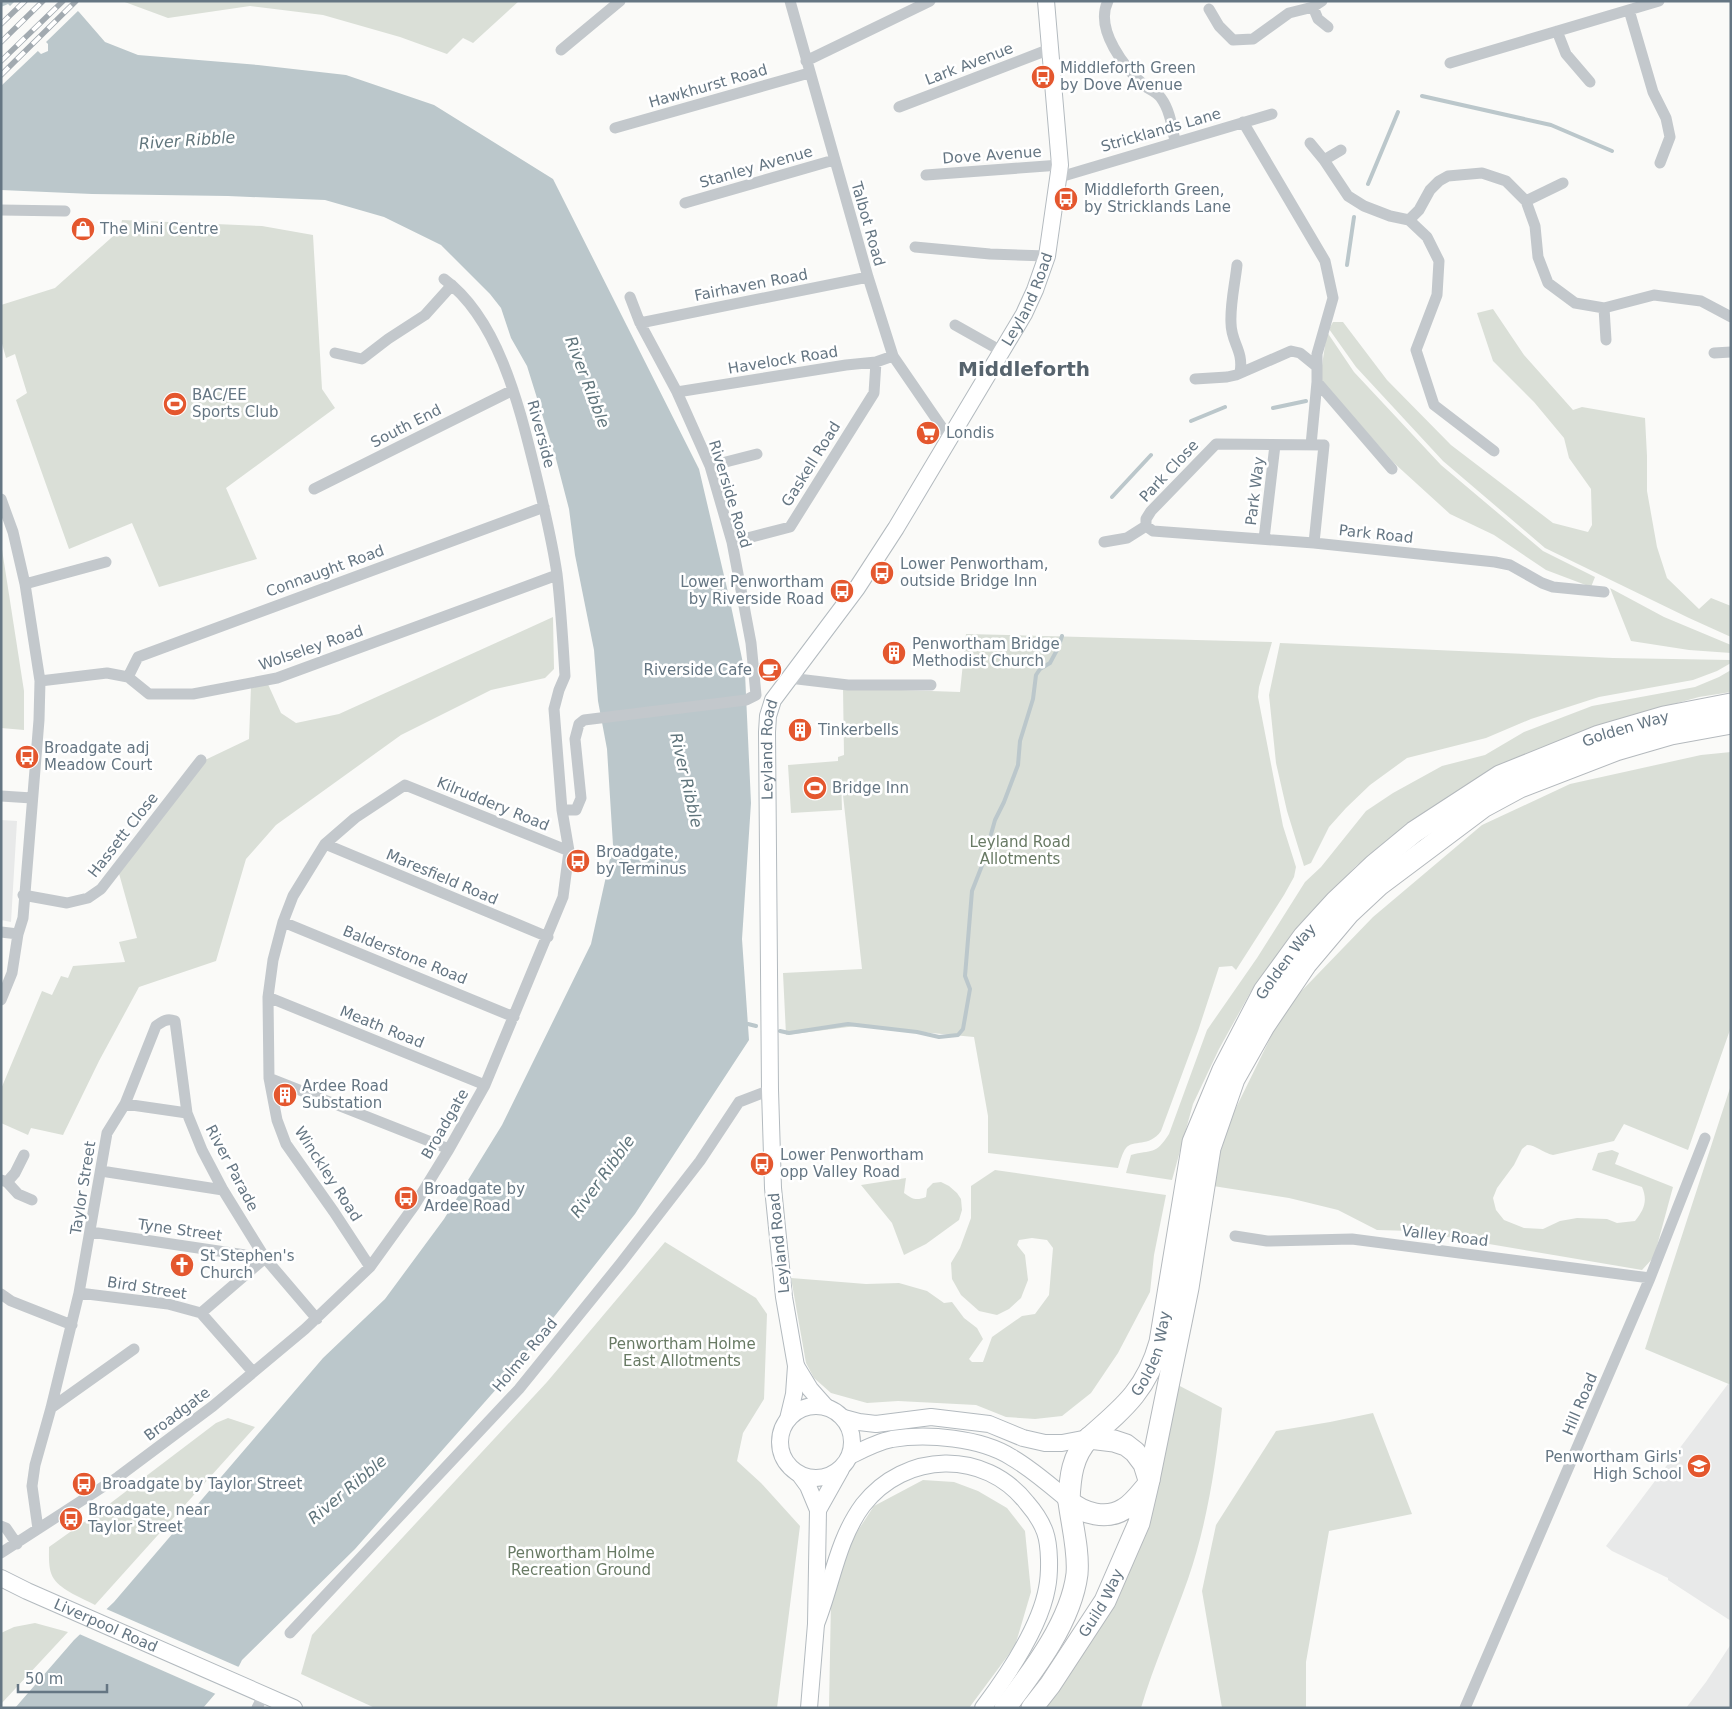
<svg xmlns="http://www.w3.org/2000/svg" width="1732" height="1709" font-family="'DejaVu Sans',sans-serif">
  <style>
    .built { fill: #e8e9e9 }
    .green { fill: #dadfd7 }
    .water { fill: #bbc7cb }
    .pier { fill: #fafaf8 }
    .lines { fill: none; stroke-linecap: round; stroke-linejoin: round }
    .stream { stroke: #bbc7cb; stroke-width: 4 }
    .secondary-casing { stroke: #b3babf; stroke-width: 18 }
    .highway-casing { stroke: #b4b9bd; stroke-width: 23 }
    .street { stroke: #c3c8cc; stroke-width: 11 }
    .secondary { stroke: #fff; stroke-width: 16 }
    .highway { stroke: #fff; stroke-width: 21 }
    .rail-casing { stroke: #a2aab0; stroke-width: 5.5 }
    .rail { stroke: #fff; stroke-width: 4; stroke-dasharray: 11; stroke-linecap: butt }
    .labels { text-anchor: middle; stroke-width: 5; stroke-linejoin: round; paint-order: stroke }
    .street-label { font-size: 15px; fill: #657683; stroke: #fff }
    .poi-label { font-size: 15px; fill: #657683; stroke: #fff; text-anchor: start }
    .park-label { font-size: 15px; fill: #687a64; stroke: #fff }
    .water-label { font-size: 16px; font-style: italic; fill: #60757c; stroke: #fff }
    .district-label { font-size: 20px; font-weight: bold; fill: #57646e; stroke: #fff }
  </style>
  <rect width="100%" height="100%" fill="#fafaf8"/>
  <path class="built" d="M1 820 17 821 11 922 1 920Z
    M1728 1384 1731 1385V1621L1668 1580V1578L1612 1551 1606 1546Z
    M1731 1644V1708H1686L1706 1682Z"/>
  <path class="green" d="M122 1H519L473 43 463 38 447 54 400 37 323 15 250 6 168 18Z
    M122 220 262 226 313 235 322 389 335 408 226 488 257 559 159 587 132 523 69 549 16 400 27 393 15 354 6 358 1 340V305L55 288 120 230Z
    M1493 309 1524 355 1573 410 1582 407 1645 418 1647 456V491L1657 547 1667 578 1699 609 1711 598 1731 606V637L1689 618 1545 548 1443 461 1356 367 1329 329 1333 322H1343L1387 380 1451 445 1553 523 1588 532 1592 525 1591 489 1569 458 1564 438 1534 402 1493 361 1477 313Z
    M1327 332 1354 372 1441 465 1543 551 1595 577 1591 587 1546 570 1494 535 1450 514 1394 463 1320 379Z
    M1 543 24 691V730L1 728Z
    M1610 588 1664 617 1731 645V653L1689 650 1631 641Z
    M553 617 554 669 545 678 491 690 401 735 276 825 246 859 216 961 139 987 99 1061 63 1135 31 1128 28 1135 1 1123V1089L42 991 52 995 61 976 68 978 73 966 125 962 119 942 137 938 118 870 205 760 249 739 251 686 267 682 281 713 296 723 339 714Z
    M966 634 1272 642 1259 687 1258 697 1283 826 1296 867 1294 877 1284 895 1236 970 1232 966 1219 967 1198 1031 1161 1131C1149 1148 1133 1139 1126 1148 1122 1153 1120 1162 1118 1168L988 1153V1116L974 1037 856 1026 786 1035 783 973 862 969 841 777 842 810 791 813 788 765 838 761V757L844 755 843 688 960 692Z
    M1280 643 1613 658 1731 660V663L1717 671 1693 680 1599 697 1531 719 1486 738 1407 758 1370 785 1346 808 1329 827 1311 863 1304 866 1287 811 1276 763 1269 695Z
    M1731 670V692L1699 697 1616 720 1531 754 1409 824 1356 866 1296 929 1250 993 1219 1049 1193 1104 1172 1180 1126 1173 1131 1155C1152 1149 1155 1156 1169 1134L1207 1030 1257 958 1305 882 1321 867 1366 811 1393 793 1442 766 1485 755 1524 732 1592 706 1695 687 1719 677Z
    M1731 752V1027L1688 1150 1624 1124 1614 1141 1553 1155C1543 1153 1536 1145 1527 1145L1522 1149 1514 1165 1497 1188 1493 1198 1496 1210 1504 1220 1524 1228 1543 1229 1560 1221 1577 1218 1607 1219 1617 1223 1635 1221C1644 1210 1648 1201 1642 1187L1592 1170 1598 1153 1612 1150 1619 1153 1615 1164 1673 1187 1654 1257 1642 1270 1412 1231 1377 1230 1338 1210 1289 1198 1213 1186 1216 1167 1230 1120 1285 1008 1373 917 1482 825 1570 784 1701 755Z
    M1731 1085V1385L1645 1349Z
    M995 1170 1166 1195 1154 1255 1150 1292 1118 1353 1091 1393 1062 1416 1035 1419 1006 1417 976 1405 898 1401 867 1403 831 1393 814 1378 806 1363 791 1278 866 1284 899 1283 927 1291 944 1303 952 1302 964 1318 977 1328 983 1339 969 1359 972 1362H983L992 1337 1022 1316 1035 1314 1049 1295 1053 1248 1047 1240 1032 1238 1019 1240 1017 1245 1025 1255 1028 1280 1021 1298 1009 1309 997 1315 979 1311 961 1295 952 1279 951 1263 960 1248 971 1218V1186Z
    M906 1178 904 1193C912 1199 916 1201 926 1197L927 1189 933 1183 941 1182 949 1186 957 1193 961 1199 962 1210 959 1220 926 1244 904 1255 892 1223 861 1185Z
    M665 1242 756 1298 767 1314 764 1399 743 1433 737 1461 761 1483 800 1526 777 1708H375L301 1674 312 1635 547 1382Z
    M1176 1384 1222 1408C1216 1465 1207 1524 1188 1579 1173 1622 1154 1664 1141 1708H1039L1092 1635Z
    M1373 1413 1412 1514 1329 1531 1306 1662V1708H1222L1202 1591 1216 1525 1276 1431 1330 1422Z
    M228 1418 255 1427 95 1605C84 1599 61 1590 54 1579 48 1571 49 1557 49 1547L108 1505 216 1423Z
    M923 1480 954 1482 978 1491 1007 1508 1025 1531 1031 1592 1015 1646 969 1708H829L831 1600 847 1547 874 1506Z
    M35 1623 68 1632 1 1704V1633L14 1627Z"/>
  <path class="water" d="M1 1H67L79 12 105 42 138 55 258 65 346 75 434 105 553 179 699 469 730 601 745 673 751 803 742 939 749 1040 635 1214 506 1378 355 1549 242 1660 239 1666 203 1708H15L74 1640 114 1602 323 1358 385 1299 444 1219 502 1125 591 944 613 845 607 749 598 701 594 650 575 555 569 509 556 459 527 366 511 338 501 308 490 294 441 245 384 217 325 200 228 196 92 194 1 190V15L41 54 48 51V44L8 4 1 7Z"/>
  <path class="pier" d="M15 1H71L80 9 44 44 8 8Z
    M3 13 40 49 1 86V14Z
    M104 1608 241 1668 218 1695 77 1633Z"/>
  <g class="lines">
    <path class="stream" d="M1422 96 1551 125 1612 151
      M1368 184 1398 112
      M1347 265 1354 217
      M1273 408 1306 401
      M1191 421 1225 407
      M1112 497 1151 455
      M748 1024 756 1026
      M780 1031 789 1033 848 1024 917 1032 939 1037 958 1035 963 1029 970 989 965 976 972 891 983 863 995 820 1004 802 1018 765 1020 741 1033 699 1036 675 1040 669 1050 663 1058 648 1062 636"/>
    <g class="secondary-casing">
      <g id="secondary">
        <path d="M796 1366 810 1389 826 1407"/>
        <circle cx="816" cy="1442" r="36"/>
        <path d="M844 1418 859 1422 876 1424 931 1417 989 1424 1023 1438 1045 1443H1062L1088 1438"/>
        <path id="s1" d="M788 1419 794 1394 796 1366 784 1297 773 1188 770 1090 767 732 768 716 773 700 857 588 896 528 1024 314 1035 290 1047 256 1060 165 1046 1"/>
        <path d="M850 1456C864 1449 877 1442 892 1439 927 1433 981 1438 1011 1457 1032 1469 1050 1485 1069 1501"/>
        <path d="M800 1475 808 1486 818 1510 816 1624 809 1708"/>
        <path d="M818 1510 841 1469"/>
        <path id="s2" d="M1 1578 27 1591 294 1708"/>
        <path d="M816 1624C832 1584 837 1540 863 1505 905 1451 985 1449 1027 1503 1034 1511 1041 1521 1045 1532 1050 1546 1050 1573 1047 1588 1040 1627 1007 1676 983 1708"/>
      </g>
    </g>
    <g class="highway-casing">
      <g id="highway">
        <path id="s3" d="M1089 1438C1125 1407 1147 1389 1160 1342L1193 1142 1223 1070 1264 991 1304 936 1336 901 1374 865 1414 832 1500 776 1599 736 1664 717 1731 704"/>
        <path d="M1149 1480 1188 1288 1210 1148 1234 1079 1264 1026 1306 964 1349 913 1379 885 1483 807 1520 787 1616 750 1671 734 1731 723"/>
        <path d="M1005 1708C1033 1671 1071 1622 1077 1574 1079 1551 1072 1525 1069 1502"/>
        <path id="s4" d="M1032 1708 1050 1685 1105 1601 1139 1523 1149 1480 1144 1464 1135 1452 1126 1445 1114 1441 1089 1438C1072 1456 1070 1477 1069 1501 1083 1514 1107 1520 1124 1509 1133 1504 1140 1494 1147 1486"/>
      </g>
    </g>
    <path class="street" d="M790 1 868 277 893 356 950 439
      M1108 1C1094 29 1125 69 1146 87 1151 90 1158 93 1161 98 1170 110 1172 127 1175 141
      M1313 7 1318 19 1328 27
      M1209 9 1219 26 1233 40 1253 39 1289 13 1313 7 1322 1
      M1629 10 1653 92 1666 118 1670 137 1660 163
      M1557 31 1566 54 1590 82
      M561 50 620 1
      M806 61 930 1
      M1450 63 1659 1
      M899 107 1050 49
      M1243 122 1325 261 1333 298 1317 354V382L1311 445
      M615 128 809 73
      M1310 143 1324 160 1348 196 1364 206 1390 216 1409 220 1419 210 1430 190 1439 181 1448 176 1482 173 1506 181 1526 201 1535 226 1538 257 1548 283 1575 303 1604 308 1654 295 1701 301 1731 317
      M1324 160 1341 150
      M926 175 1060 165
      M1060 177 1272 114
      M1526 201 1563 183
      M685 203 834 160
      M1 210 65 211
      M1409 220 1427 237 1439 261 1437 295 1416 350 1434 405 1494 451
      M915 247 990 254 1047 256
      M1237 265C1235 284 1230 304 1231 323 1231 343 1244 350 1240 373
      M630 297 640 323 677 392 710 466 732 542 751 643 756 695
      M1604 308 1606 340
      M640 323 868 277
      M955 325 1003 352
      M335 353 362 359 388 339 425 315 452 285
      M1714 353 1731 352
      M1195 379 1227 377 1236 375 1291 351 1300 353 1316 366
      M1317 382 1392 469
      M677 392 846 365 876 362 893 356
      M710 466 757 454
      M314 489 513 390
      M1 499 13 532 25 584 40 681 39 720 23 918 18 934 1 932
      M1264 539 1275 445
      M732 542 790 527 874 393 876 362
      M1104 542 1127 538 1146 526
      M1314 543 1324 445 1216 444 1151 511 1146 519V526L1153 531 1314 543 1495 562 1510 565 1542 583 1553 587 1604 592
      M25 584 106 562
      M128 677 138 657 544 507
      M789 678 848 685H931
      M40 681 107 673 128 677 149 694H193L277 678 557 575
      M1 796 32 798
      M562 810H576L581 798 575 739 579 724 584 720 746 700 756 695
      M325 844 548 937
      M23 895 67 903 88 898 101 889 201 760
      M283 922 514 1017
      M268 997 485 1085
      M1 1000 12 973 18 934
      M269 1078 449 1149
      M125 1104 187 1113
      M101 1171 223 1190
      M1 1180 7 1182 18 1194 32 1200
      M7 1182 15 1173 24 1155
      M91 1232 265 1258
      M1235 1236 1267 1241 1352 1239 1650 1278
      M370 1267 334 1212 286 1144 277 1120 269 1078 268 997 273 960 283 922 293 896 325 844 355 818 405 785 569 851
      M1 1294 11 1301 72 1325
      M201 1313 265 1258
      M253 1372 201 1313 168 1304 79 1293 107 1133 125 1104 156 1026C163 1021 167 1018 175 1021L187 1113 202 1150 223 1190 265 1258 317 1319
      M51 1408 134 1349
      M1 1526 6 1528 17 1544
      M38 1529 32 1486 35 1465 51 1408 79 1293
      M1 1553 118 1477 213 1406 305 1329 370 1267 414 1206 449 1149 485 1085 563 897 569 851 562 810 554 709 559 690 565 676C563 642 561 608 557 574 552 540 544 507 536 474 520 410 500 320 444 279
      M290 1633 519 1389 621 1263 700 1161 739 1102 770 1090
      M257 1708 264 1694
      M1465 1708 1650 1278 1705 1138"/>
    <use href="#secondary" class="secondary"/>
    <use href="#highway" class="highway"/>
    <g class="rail-casing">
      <path id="rail" d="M1 24 25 1
        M1 42 43 1
        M1 61 63 1
        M1 75 76 1"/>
    </g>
    <use href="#rail" class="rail"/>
  </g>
  <defs>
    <g id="bus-disc" transform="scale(1.25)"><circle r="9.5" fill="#e4572e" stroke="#fff"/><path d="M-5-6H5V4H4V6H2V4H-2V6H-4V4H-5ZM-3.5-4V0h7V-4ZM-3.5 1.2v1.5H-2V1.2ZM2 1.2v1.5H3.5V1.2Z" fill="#fff"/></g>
    <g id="shop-disc" transform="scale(1.25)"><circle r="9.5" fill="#e4572e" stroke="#fff"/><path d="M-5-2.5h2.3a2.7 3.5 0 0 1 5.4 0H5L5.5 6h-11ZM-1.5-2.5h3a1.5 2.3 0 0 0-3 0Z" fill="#fff"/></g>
    <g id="stadium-disc" transform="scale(1.25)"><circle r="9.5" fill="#e4572e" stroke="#fff"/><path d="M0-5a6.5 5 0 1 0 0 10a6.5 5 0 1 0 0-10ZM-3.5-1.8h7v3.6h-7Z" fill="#fff"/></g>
    <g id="supermarket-disc" transform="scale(1.25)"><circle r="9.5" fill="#e4572e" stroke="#fff"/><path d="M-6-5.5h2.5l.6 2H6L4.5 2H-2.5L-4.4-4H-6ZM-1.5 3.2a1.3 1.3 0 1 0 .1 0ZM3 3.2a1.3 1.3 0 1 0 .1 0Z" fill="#fff"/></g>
    <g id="building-disc" transform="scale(1.25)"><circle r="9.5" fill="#e4572e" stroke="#fff"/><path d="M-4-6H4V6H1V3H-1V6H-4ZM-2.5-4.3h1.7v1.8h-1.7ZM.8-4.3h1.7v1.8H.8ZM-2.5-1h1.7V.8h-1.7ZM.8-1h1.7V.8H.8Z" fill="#fff"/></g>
    <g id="cafe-disc" transform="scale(1.25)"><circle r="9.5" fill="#e4572e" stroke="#fff"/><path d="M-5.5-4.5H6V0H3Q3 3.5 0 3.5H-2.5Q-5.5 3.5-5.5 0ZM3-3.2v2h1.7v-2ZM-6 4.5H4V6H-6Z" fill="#fff"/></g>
    <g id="church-disc" transform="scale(1.25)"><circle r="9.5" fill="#e4572e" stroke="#fff"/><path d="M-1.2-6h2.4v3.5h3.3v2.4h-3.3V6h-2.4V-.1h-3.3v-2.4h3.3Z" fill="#fff"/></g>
    <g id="school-disc" transform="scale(1.25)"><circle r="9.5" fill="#e4572e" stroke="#fff"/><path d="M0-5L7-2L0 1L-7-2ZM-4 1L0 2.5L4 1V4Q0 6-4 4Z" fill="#fff"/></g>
  </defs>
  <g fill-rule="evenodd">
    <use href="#bus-disc" x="1043" y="77"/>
    <use href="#bus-disc" x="1066" y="199"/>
    <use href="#shop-disc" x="83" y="229"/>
    <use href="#stadium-disc" x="175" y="404"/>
    <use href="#supermarket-disc" x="928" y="433"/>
    <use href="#bus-disc" x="882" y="573"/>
    <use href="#bus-disc" x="842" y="591"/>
    <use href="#building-disc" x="894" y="653"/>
    <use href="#cafe-disc" x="770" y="670"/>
    <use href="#building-disc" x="800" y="730"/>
    <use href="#bus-disc" x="27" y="757"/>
    <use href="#stadium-disc" x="815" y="788"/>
    <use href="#bus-disc" x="578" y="861"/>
    <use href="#building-disc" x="285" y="1095"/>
    <use href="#bus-disc" x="762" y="1164"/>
    <use href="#bus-disc" x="406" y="1198"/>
    <use href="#church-disc" x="182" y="1265"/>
    <use href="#school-disc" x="1699" y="1466"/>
    <use href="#bus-disc" x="84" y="1484"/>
    <use href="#bus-disc" x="71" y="1519"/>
  </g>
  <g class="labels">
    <g class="street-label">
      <text transform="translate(969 64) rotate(-21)" y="5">Lark Avenue</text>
      <text transform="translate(708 86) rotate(-16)" y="5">Hawkhurst Road</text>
      <text transform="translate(1161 130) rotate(-16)" y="5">Stricklands Lane</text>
      <text transform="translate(992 155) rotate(-4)" y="5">Dove Avenue</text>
      <text transform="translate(756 167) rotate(-16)" y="5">Stanley Avenue</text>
      <text transform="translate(868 224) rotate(74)" y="5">Talbot Road</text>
      <text transform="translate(751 285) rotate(-11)" y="5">Fairhaven Road</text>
      <text dy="5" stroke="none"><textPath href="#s1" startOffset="1198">Leyland Road</textPath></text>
      <text transform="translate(783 360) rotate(-9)" y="5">Havelock Road</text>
      <text transform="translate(406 426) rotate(-27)" y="5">South End</text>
      <text transform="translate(541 434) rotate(75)" y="5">Riverside</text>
      <text transform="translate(811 464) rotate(-58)" y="5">Gaskell Road</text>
      <text transform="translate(1169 471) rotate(-47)" y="5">Park Close</text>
      <text transform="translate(1255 491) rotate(-83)" y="5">Park Way</text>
      <text transform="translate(730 494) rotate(73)" y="5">Riverside Road</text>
      <text transform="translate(1376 534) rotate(6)" y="5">Park Road</text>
      <text transform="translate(325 571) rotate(-20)" y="5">Connaught Road</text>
      <text transform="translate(311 648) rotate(-19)" y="5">Wolseley Road</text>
      <text dy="5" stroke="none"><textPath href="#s3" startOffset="948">Golden Way</textPath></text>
      <text dy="5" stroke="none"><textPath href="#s1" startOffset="672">Leyland Road</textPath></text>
      <text transform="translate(493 804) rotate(22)" y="5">Kilruddery Road</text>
      <text transform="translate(123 835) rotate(-52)" y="5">Hassett Close</text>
      <text transform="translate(442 877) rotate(23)" y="5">Maresfield Road</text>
      <text transform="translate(405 955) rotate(22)" y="5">Balderstone Road</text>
      <text dy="5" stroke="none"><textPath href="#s3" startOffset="528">Golden Way</textPath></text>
      <text transform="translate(382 1027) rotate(22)" y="5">Meath Road</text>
      <text transform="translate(445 1124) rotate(-60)" y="5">Broadgate</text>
      <text transform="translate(232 1168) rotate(62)" y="5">River Parade</text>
      <text transform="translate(328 1174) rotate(57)" y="5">Winckley Road</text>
      <text transform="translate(83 1188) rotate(-81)" y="5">Taylor Street</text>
      <text transform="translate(180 1230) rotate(8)" y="5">Tyne Street</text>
      <text transform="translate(1445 1236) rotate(7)" y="5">Valley Road</text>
      <text transform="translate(779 1243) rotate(-96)" y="5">Leyland Road</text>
      <text transform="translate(147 1288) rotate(9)" y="5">Bird Street</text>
      <text dy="5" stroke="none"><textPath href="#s3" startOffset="108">Golden Way</textPath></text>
      <text transform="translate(525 1355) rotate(-50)" y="5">Holme Road</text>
      <text transform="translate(1580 1404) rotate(-67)" y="5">Hill Road</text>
      <text transform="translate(177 1414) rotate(-37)" y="5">Broadgate</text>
      <text dy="5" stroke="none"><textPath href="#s4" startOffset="126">Guild Way</textPath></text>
      <text dy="5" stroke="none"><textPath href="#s2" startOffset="115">Liverpool Road</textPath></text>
    </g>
    <g class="poi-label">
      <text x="1060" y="73">Middleforth Green<tspan x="1060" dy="17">by Dove Avenue</tspan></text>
      <text x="1084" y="195">Middleforth Green,<tspan x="1084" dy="17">by Stricklands Lane</tspan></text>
      <text x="100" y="234">The Mini Centre</text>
      <text x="192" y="400">BAC/EE<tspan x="192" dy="17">Sports Club</tspan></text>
      <text x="946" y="438">Londis</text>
      <text x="900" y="569">Lower Penwortham,<tspan x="900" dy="17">outside Bridge Inn</tspan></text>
      <text x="824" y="587" text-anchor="end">Lower Penwortham<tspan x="824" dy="17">by Riverside Road</tspan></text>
      <text x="912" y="649">Penwortham Bridge<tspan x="912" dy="17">Methodist Church</tspan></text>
      <text x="752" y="675" text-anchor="end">Riverside Cafe</text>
      <text x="818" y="735">Tinkerbells</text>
      <text x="44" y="753">Broadgate adj<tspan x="44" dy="17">Meadow Court</tspan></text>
      <text x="832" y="793">Bridge Inn</text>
      <text x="596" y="857">Broadgate,<tspan x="596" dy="17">by Terminus</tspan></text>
      <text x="302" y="1091">Ardee Road<tspan x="302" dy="17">Substation</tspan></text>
      <text x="780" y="1160">Lower Penwortham<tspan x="780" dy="17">opp Valley Road</tspan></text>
      <text x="424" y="1194">Broadgate by<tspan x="424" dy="17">Ardee Road</tspan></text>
      <text x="200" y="1261">St Stephen's<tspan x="200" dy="17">Church</tspan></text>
      <text x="1682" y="1462" text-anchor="end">Penwortham Girls'<tspan x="1682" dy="17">High School</tspan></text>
      <text x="102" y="1489">Broadgate by Taylor Street</text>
      <text x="88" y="1515">Broadgate, near<tspan x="88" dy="17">Taylor Street</tspan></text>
    </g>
    <g class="park-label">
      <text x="1020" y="847">Leyland Road<tspan x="1020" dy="17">Allotments</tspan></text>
      <text x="682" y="1349">Penwortham Holme<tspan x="682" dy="17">East Allotments</tspan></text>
      <text x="581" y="1558">Penwortham Holme<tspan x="581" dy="17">Recreation Ground</tspan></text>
    </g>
    <g class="water-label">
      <text transform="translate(187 140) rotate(-4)" y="6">River Ribble</text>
      <text transform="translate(588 382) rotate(69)" y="6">River Ribble</text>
      <text transform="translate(687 780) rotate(77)" y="6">River Ribble</text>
      <text transform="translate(602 1176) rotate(-54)" y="6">River Ribble</text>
      <text transform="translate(347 1489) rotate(-40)" y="6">River Ribble</text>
    </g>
    <g class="district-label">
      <text x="1024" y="376">Middleforth</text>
    </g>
  </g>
  <rect width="1732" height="1709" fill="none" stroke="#657683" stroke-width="5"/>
  <path d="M18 1684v8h89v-8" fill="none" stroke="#657683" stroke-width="2.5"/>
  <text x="25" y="1684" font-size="15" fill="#657683" stroke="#ffffff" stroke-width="4" paint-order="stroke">50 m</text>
</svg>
